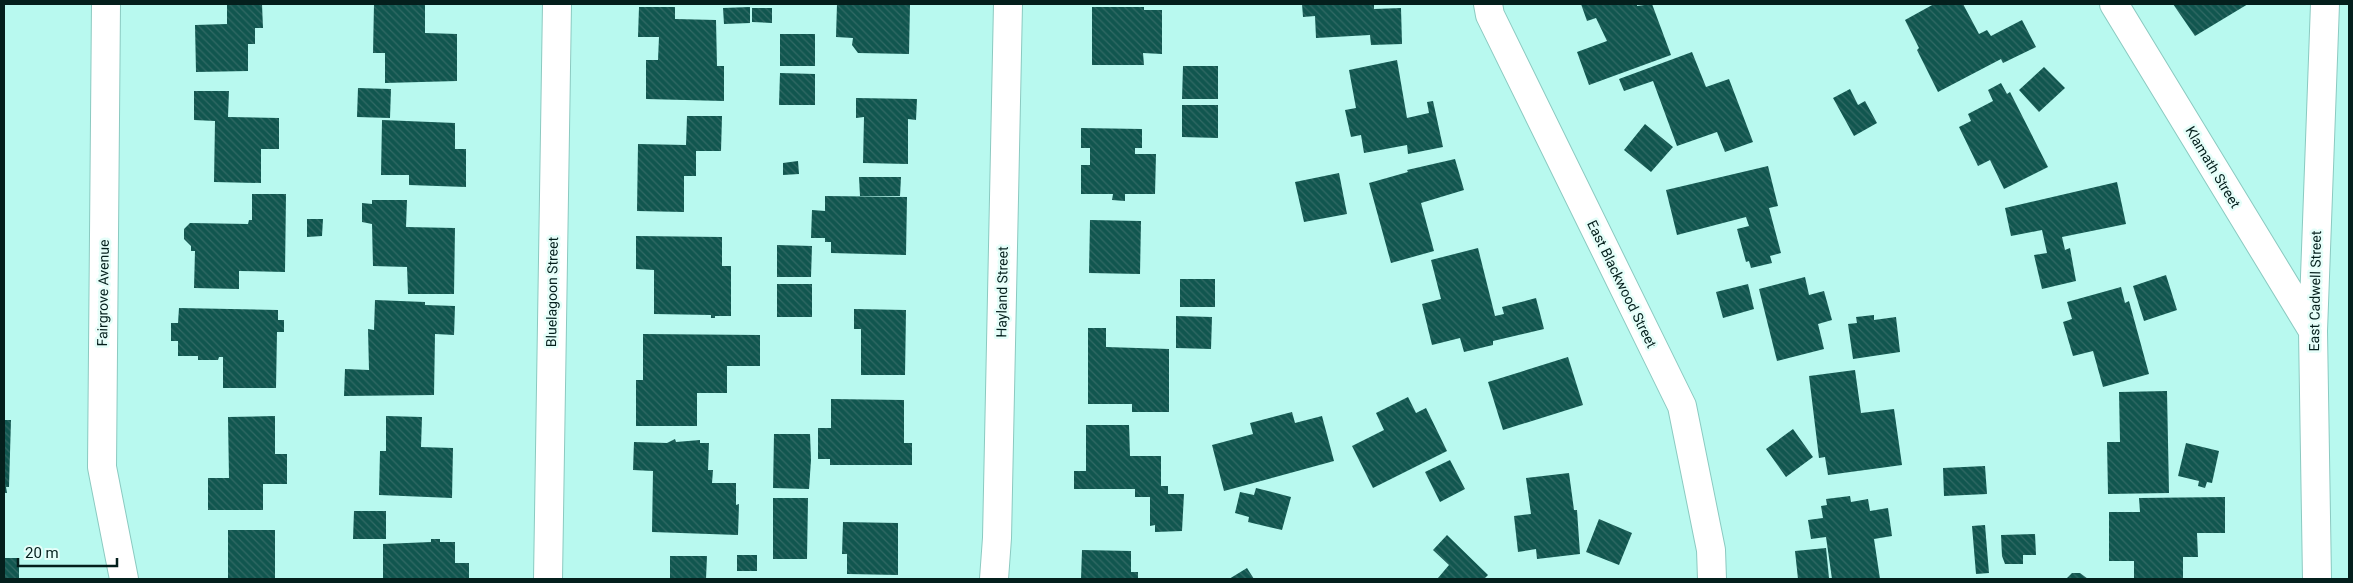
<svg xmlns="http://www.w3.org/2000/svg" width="2353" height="583" font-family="Roboto,sans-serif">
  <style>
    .building { fill: url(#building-back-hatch) }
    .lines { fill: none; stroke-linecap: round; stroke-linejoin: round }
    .street-casing { stroke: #8bcac1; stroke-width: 30 }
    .street { stroke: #fff; stroke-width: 28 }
    .labels { text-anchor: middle; stroke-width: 5; stroke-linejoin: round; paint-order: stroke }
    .street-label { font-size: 14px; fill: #041f1c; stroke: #e5fef9 }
  </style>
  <defs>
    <pattern id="building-back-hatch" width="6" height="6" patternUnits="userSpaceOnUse" patternTransform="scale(1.25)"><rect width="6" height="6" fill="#11564f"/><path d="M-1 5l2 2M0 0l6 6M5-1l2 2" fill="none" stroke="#326a65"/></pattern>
  </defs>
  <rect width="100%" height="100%" fill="#b8f9ef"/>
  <path class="building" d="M227 4H262L263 28H255V44H248V71L196 72 195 25 227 24Z
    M374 4H425V33L457 34V81L385 83V53H373Z
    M837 4H910L909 54 858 53 852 45 853 38 836 37Z
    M1302 4H1374V9L1401 8 1402 44 1371 45 1370 35 1316 38 1315 16 1303 17Z
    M1581 4H1637V6L1652 4 1671 55 1589 85 1577 52 1607 41 1596 18 1587 21Z
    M1934 4H1963L1979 34 1987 30 1991 36 2022 20 2036 47 2003 63 2001 59 1938 92 1917 50 1919 48 1905 20Z
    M2173 4H2248L2195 36Z
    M639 7H675V19L716 20 717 66H724V101L646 99V60H658L659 37H638Z
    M750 7V23L724 24 723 8Z
    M1092 7H1144V10H1162V54L1143 53 1144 65H1092Z
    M752 8H772V23L752 22Z
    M780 34H815V66H780Z
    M1692 52 1706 87 1729 79 1753 142 1725 152 1717 132 1677 146 1653 81 1624 91 1619 79Z
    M1397 60 1407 118 1429 113 1427 102 1433 101 1443 147 1408 154 1407 145 1364 153 1361 135 1351 137 1345 110 1356 108 1349 70Z
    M1183 66H1218V99H1182Z
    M2044 67 2065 88 2039 112 2019 90Z
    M780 73 815 74V105H779Z
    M2001 83 2007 94 2010 92 2048 167 2004 189 1990 160 1978 166 1959 127 1971 121 1968 114 1993 101 1988 90Z
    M358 88 391 89 390 118 357 117Z
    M1850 89 1858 105 1865 101 1877 123 1854 136 1833 98Z
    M194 91H229L228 117 279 118V149H261V183L214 182 215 121 194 120Z
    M856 98 917 99 916 120 908 119V164L863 163 864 117 856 118Z
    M1182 105H1218V138L1182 137Z
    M687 116H722L721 151H696V176H684V212L637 211 638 144 686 145Z
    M382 120 455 123V149H466V187L409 185V175H381Z
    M1645 124 1673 147 1651 172 1624 150Z
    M1081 128 1142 129V148H1135V154H1156L1155 194H1125V201L1112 200 1113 194H1081V165H1090V148H1081Z
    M1455 159 1464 190 1421 203 1434 251 1391 263 1369 183 1408 172 1407 170Z
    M798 161 799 174 783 175V163Z
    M1768 166 1778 206 1769 208 1781 253 1770 256 1772 263 1751 268 1749 261 1746 262 1737 229 1749 226 1746 217 1677 235 1666 190Z
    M1339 173 1347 214 1304 222 1295 182Z
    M859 177H901L900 196H860Z
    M2117 182 2126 224 2062 237 2065 250 2070 248 2076 281 2042 289 2034 255 2047 253 2042 230 2011 236 2005 208Z
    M252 194H286L285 272 239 271V289L194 288 195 251H191V246L184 239V229L190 223 248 224 249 220H252Z
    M825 196 907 197 906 255 831 253V242H825V238H811L812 210 825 211Z
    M372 200H407L406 227 455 228 454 294H408L407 267 373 266 372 224 362 222V203L372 204Z
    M307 219H323L322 236 307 237Z
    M1090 220 1141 221 1140 274 1089 273Z
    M636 236 722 237V266H731V316H715V318H711V315L654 314V270L636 269Z
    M777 245 812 246 811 277H777Z
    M1478 248 1495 316 1504 314 1502 307 1536 298 1544 329 1493 341V345L1464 352 1460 338 1432 345 1422 304 1441 299 1431 260Z
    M2166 275 2177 310 2144 321 2133 286Z
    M1805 277 1809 295 1824 291 1832 320 1818 324 1824 349 1777 361 1759 289Z
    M1180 279H1215V307H1180Z
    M777 284H812V317H777Z
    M1748 284 1754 309 1723 318 1716 292Z
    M2121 287 2125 303 2129 301 2149 374 2103 387 2093 351 2073 356 2063 322 2072 319 2067 302Z
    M375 300 425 302V305L455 306 454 335 435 334 434 395 344 396 345 369 369 370 368 329 374 330Z
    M179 308 278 310V320H284V332H277L276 388H223V357H219L218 360H198V356H178V341H171V323H178Z
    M854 309 906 310 905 375H861V329H854Z
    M1874 315V320L1896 317 1900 352 1853 359 1848 324 1857 323 1856 317Z
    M1176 316 1212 317 1211 349 1176 348Z
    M1088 328H1106V347L1169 349V412H1132V404H1088Z
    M643 334 760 335V366H727V393H697V426H636V380H643Z
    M1568 357 1583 405 1503 430 1488 382Z
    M1855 370 1861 413 1894 409 1902 465 1828 475 1825 457 1819 458 1809 376Z
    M2167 391 2169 493 2108 494 2107 442H2120L2119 392Z
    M1408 397 1416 413 1426 408 1447 451 1373 488 1352 446 1384 430 1376 413Z
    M831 399 904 400V443H912V465H830V459H818V428H831Z
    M1292 412 1295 423 1322 416 1334 461 1224 491 1212 445 1253 434 1250 423Z
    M275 416V454H287V484H263V510H208V478H229L228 417Z
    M386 416 422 417 421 447 453 448 452 498 379 495 380 451H386Z
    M4 420H11L9 487H6L7 493H4Z
    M1086 425H1129L1130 456H1161V486H1168V494H1184L1182 531 1155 532V525L1150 526V497H1135V489H1074V471H1086Z
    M1793 429 1813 457 1786 477 1766 449Z
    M774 434H810L811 460 809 489 773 488Z
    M675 439 676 442 700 440V443H709L708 470H713L712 483H736V505L739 504 738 535 652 532 653 471 633 470 634 442 667 443Z
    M2186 443 2219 451 2212 483 2207 482 2205 488 2198 486 2199 481 2178 476Z
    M1450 460 1465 489 1440 502 1425 472Z
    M1985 466 1987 494 1944 496 1943 468Z
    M1569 473 1574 510H1577L1580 554 1537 559 1536 549 1518 552 1514 516 1531 514 1526 478Z
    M1256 488 1291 497 1282 530 1248 522 1249 517 1235 513 1240 492 1254 495Z
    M1850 496 1851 502 1868 499 1870 511 1888 508 1892 536 1874 539 1880 579H1832L1826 537 1811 539 1808 520 1823 518 1821 506 1827 505 1826 499Z
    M2225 497V533H2197L2198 557H2183V579H2134V561H2109V512H2140L2139 498Z
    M773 498H808L807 559H773Z
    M354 511H386V539H353Z
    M1599 519 1632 533 1619 565 1586 552Z
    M843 522 898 523V575L847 574V554H842Z
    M1985 525 1989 573 1976 574 1972 526Z
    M228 530H275V579H228Z
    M2035 534 2036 555H2023V564H2005L2002 556 2001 535Z
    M1447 535 1488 575 1484 579 1438 578 1449 565 1433 550Z
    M431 539H440V542H455V563H469V579H383V544L431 542Z
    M1826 548 1829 578 1798 579 1795 551Z
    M1082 550 1131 551V572H1138V579H1081Z
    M737 555H757V571H737Z
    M670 556H707L706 579H670Z
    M4 558H19V579H4Z
    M1247 568 1254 579H1229Z
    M2072 573H2080L2088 579H2066Z"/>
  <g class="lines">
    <g class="street-casing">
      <path id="street" d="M106 4 102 467 124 579
        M1488 4 1490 15 1682 406 1711 550 1712 579
        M2114 4 2313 331
        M548 579 557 4
        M994 579 997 538 1008 4
        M2317 579 2313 331 2325 4"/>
    </g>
    <use href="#street" class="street"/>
  </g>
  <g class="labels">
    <g class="street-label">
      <text transform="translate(2213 167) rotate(59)" y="5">Klamath Street</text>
      <text transform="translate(1622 284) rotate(64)" y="5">East Blackwood Street</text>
      <text transform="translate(2315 291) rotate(-89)" y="5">East Cadwell Street</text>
      <text transform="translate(552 292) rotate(-89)" y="5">Bluelagoon Street</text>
      <text transform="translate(1002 292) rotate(-89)" y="5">Hayland Street</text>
      <text transform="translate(103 293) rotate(-89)" y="5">Fairgrove Avenue</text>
    </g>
  </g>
  <rect width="2353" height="583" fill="none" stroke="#041f1c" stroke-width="10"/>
  <path d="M18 558v8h99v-8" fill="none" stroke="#041f1c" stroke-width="2.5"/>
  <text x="25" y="558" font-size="15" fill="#041f1c" stroke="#e5fef9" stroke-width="4" paint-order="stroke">20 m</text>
</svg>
